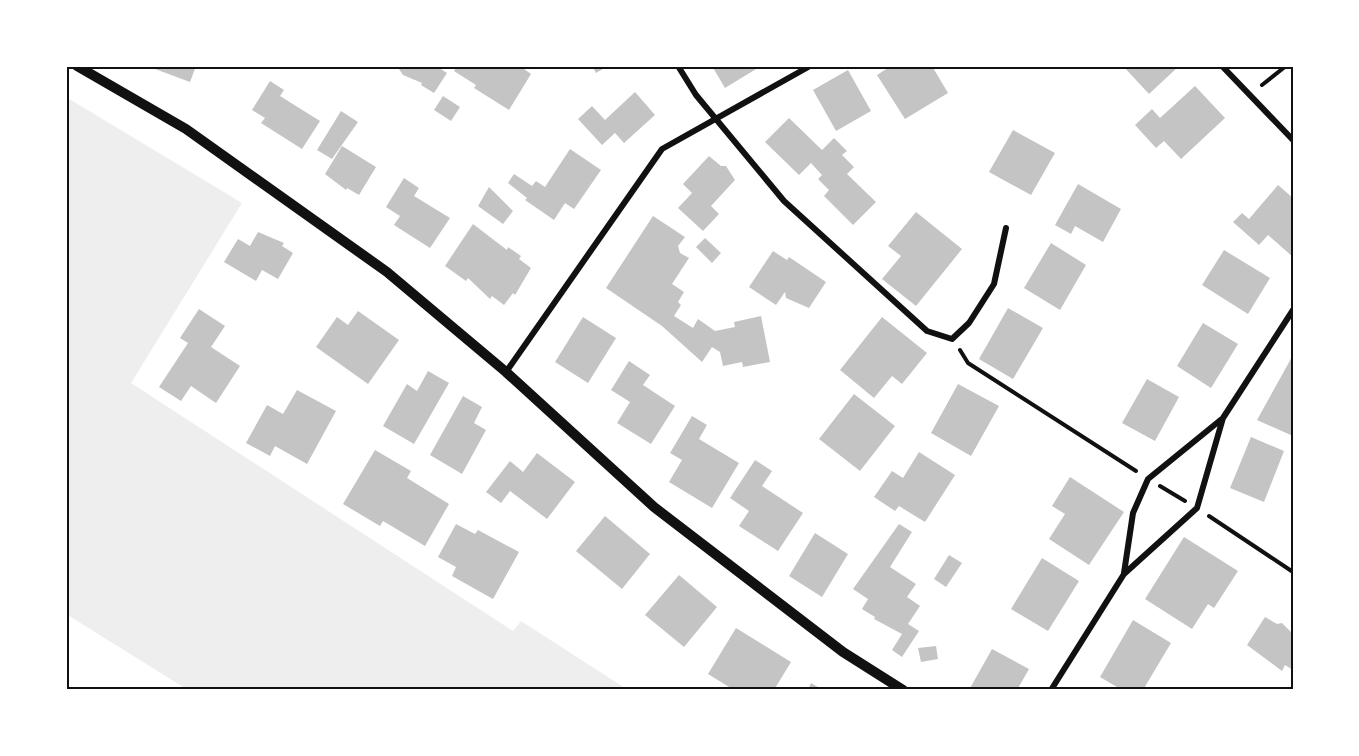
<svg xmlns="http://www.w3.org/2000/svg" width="1359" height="756" font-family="'Libre Baskerville',serif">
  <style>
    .green { fill: #eee }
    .building { fill: #c4c4c4 }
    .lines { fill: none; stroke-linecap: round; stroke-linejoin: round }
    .path { stroke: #111; stroke-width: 4 }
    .minor { stroke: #111; stroke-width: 6 }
    .tertiary { stroke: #111; stroke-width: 10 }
    .neatline { fill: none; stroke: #111; stroke-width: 2 }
  </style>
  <rect width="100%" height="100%" fill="#fff"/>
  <path class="green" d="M66 97 242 203 131 383 513 631 521 621 628 690H188L66 614Z"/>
  <path class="building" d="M147 66H196L190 82Z
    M397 66H436L447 73 434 93 421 85 422 83 403 75Z
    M457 66H520L531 74 509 110 474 88 476 85 454 71Z
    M592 66H608L596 73Z
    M712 66H761L725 88Z
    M891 66H932L948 93 905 119 877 75Z
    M1123 66H1179L1149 94Z
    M848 70 871 111 836 131 813 90Z
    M270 81 284 90 280 96 320 121 302 149 261 123 265 118 252 110Z
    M1195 86 1225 118 1181 159 1164 141 1156 148 1135 125 1152 109 1160 118Z
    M635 92 655 115 624 143 615 133 602 145 578 119 592 106 605 120Z
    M443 96 460 107 451 121 434 110Z
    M341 111 358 122 332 159 317 150Z
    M789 118 822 150 834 138 847 151 842 155 854 167 847 174 876 202 853 225 824 196 829 190 818 179 822 175 811 163 799 175 765 142Z
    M1013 130 1055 153 1031 195 989 172Z
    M342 146 376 167 359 195 347 188 346 190 325 174Z
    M570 149 601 170 574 209 565 203 554 220 525 200 527 198 508 183 514 174 532 186 536 181 545 187Z
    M709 156 721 166H726L735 180 711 206 719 214 703 231 678 208 692 193 683 184Z
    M404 178 419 188 414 196 450 218 430 248 394 225 400 216 386 207Z
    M1078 184 1121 209 1103 242 1075 226 1071 234 1055 225Z
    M1278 185 1293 198V257L1268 235 1259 245 1233 222 1242 213 1249 219Z
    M489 187 513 211 503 224 478 206Z
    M916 212 962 249 916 306 882 279 901 256 888 246Z
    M653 216 685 237 678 246 680 253 689 258 672 284 684 292 678 302 681 305 674 316 693 328 698 319 715 331 735 327 734 322 761 316 770 362 743 367 742 362 723 366 720 352 712 347 702 362 662 326 606 288Z
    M473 224 507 250 508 247 521 256 519 259 531 268 515 295 513 293 504 305 492 296 490 299 468 278 466 281 445 266Z
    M258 232 284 243 282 246 293 253 278 279 262 270 256 281 224 262 238 239 250 246Z
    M705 238 721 253 712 263 696 247Z
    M1051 243 1086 265 1060 310 1024 288Z
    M1224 250 1270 278 1248 314 1202 285Z
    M773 251 787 260 789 257 826 282 809 308 786 298 785 292 776 305 749 287Z
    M1008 308 1043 328 1013 379 979 359Z
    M199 309 225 326 211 347 240 366 216 403 191 386 181 401 159 387 188 343 180 338Z
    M358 311 399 340 368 384 316 347 337 317 348 325Z
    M583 317 616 338 588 383 555 362Z
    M882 317 927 353 902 384 892 376 874 398 840 370Z
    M1203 323 1238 344 1211 388 1177 366Z
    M1293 355V436L1257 420Z
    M629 361 650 375 643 385 675 406 651 444 617 423 630 402 611 390Z
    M428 371 449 383 414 444 383 426 407 384 417 391Z
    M1147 379 1179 397 1155 441 1122 423Z
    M958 384 999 406 971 456 931 433Z
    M297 390 336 411 307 464 275 446 270 456 246 443 267 405 283 414Z
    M854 394 895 426 860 471 819 439Z
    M463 396 482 407 474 423 486 430 462 474 430 455Z
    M692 416 707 425 699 439 739 463 712 508 669 482 682 460 670 453Z
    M1251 437 1284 451 1264 502 1230 488Z
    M375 450 411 471 407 478 449 504 425 546 383 521 380 526 343 504Z
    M919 452 955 475 925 522 899 506 895 511 874 497 892 471 903 478Z
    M537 453 575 482 547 519 510 491 501 503 486 492 510 461 523 472Z
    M755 460 772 471 762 486 803 513 778 551 739 526 749 511 730 498Z
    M1070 477 1124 512 1089 565 1049 539 1065 514 1052 506Z
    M605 516 650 554 622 589 576 551Z
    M456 524 475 534 478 530 519 552 493 599 452 576 456 567 438 557Z
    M899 524 912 532 890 567 916 584 907 597 920 606 908 624 919 631 902 657 892 650 902 634 874 619 875 617 862 609 868 599 853 589Z
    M815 533 848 554 822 597 789 576Z
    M1184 537 1238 571 1214 608 1208 604 1192 629 1145 599Z
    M949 555 962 563 946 587 934 579Z
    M1042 558 1079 581 1048 631 1011 609Z
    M679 575 717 607 684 647 645 615Z
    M1265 617 1277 624 1282 623 1293 634V670L1285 665 1282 671 1247 645Z
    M1133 620 1171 643 1143 690H1122L1100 677Z
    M736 628 791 662 774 690H734L708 674Z
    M936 646 938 659 921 662 918 648Z
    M992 649 1029 669 1017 690H969Z
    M811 683 823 690H808Z"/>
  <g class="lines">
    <path class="path" d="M1262 85 1286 66
      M960 350 968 363 1136 471
      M1160 486 1185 501
      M1209 516 1293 572"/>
    <path class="minor" d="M678 66 696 95 784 201 927 331 952 339 969 323 994 284 1006 228
      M1222 66 1293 140
      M506 372 662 149 810 66
      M1124 573 1133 513 1148 479 1223 418 1293 310
      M1051 690 1124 574 1197 508 1223 418"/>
    <path class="tertiary" d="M77 66 186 129 387 272 506 372 654 507 843 652 903 690"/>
  </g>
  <rect width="1359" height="756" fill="none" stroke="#ffffff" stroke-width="135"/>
  <rect x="68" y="68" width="1224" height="620" class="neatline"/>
</svg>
